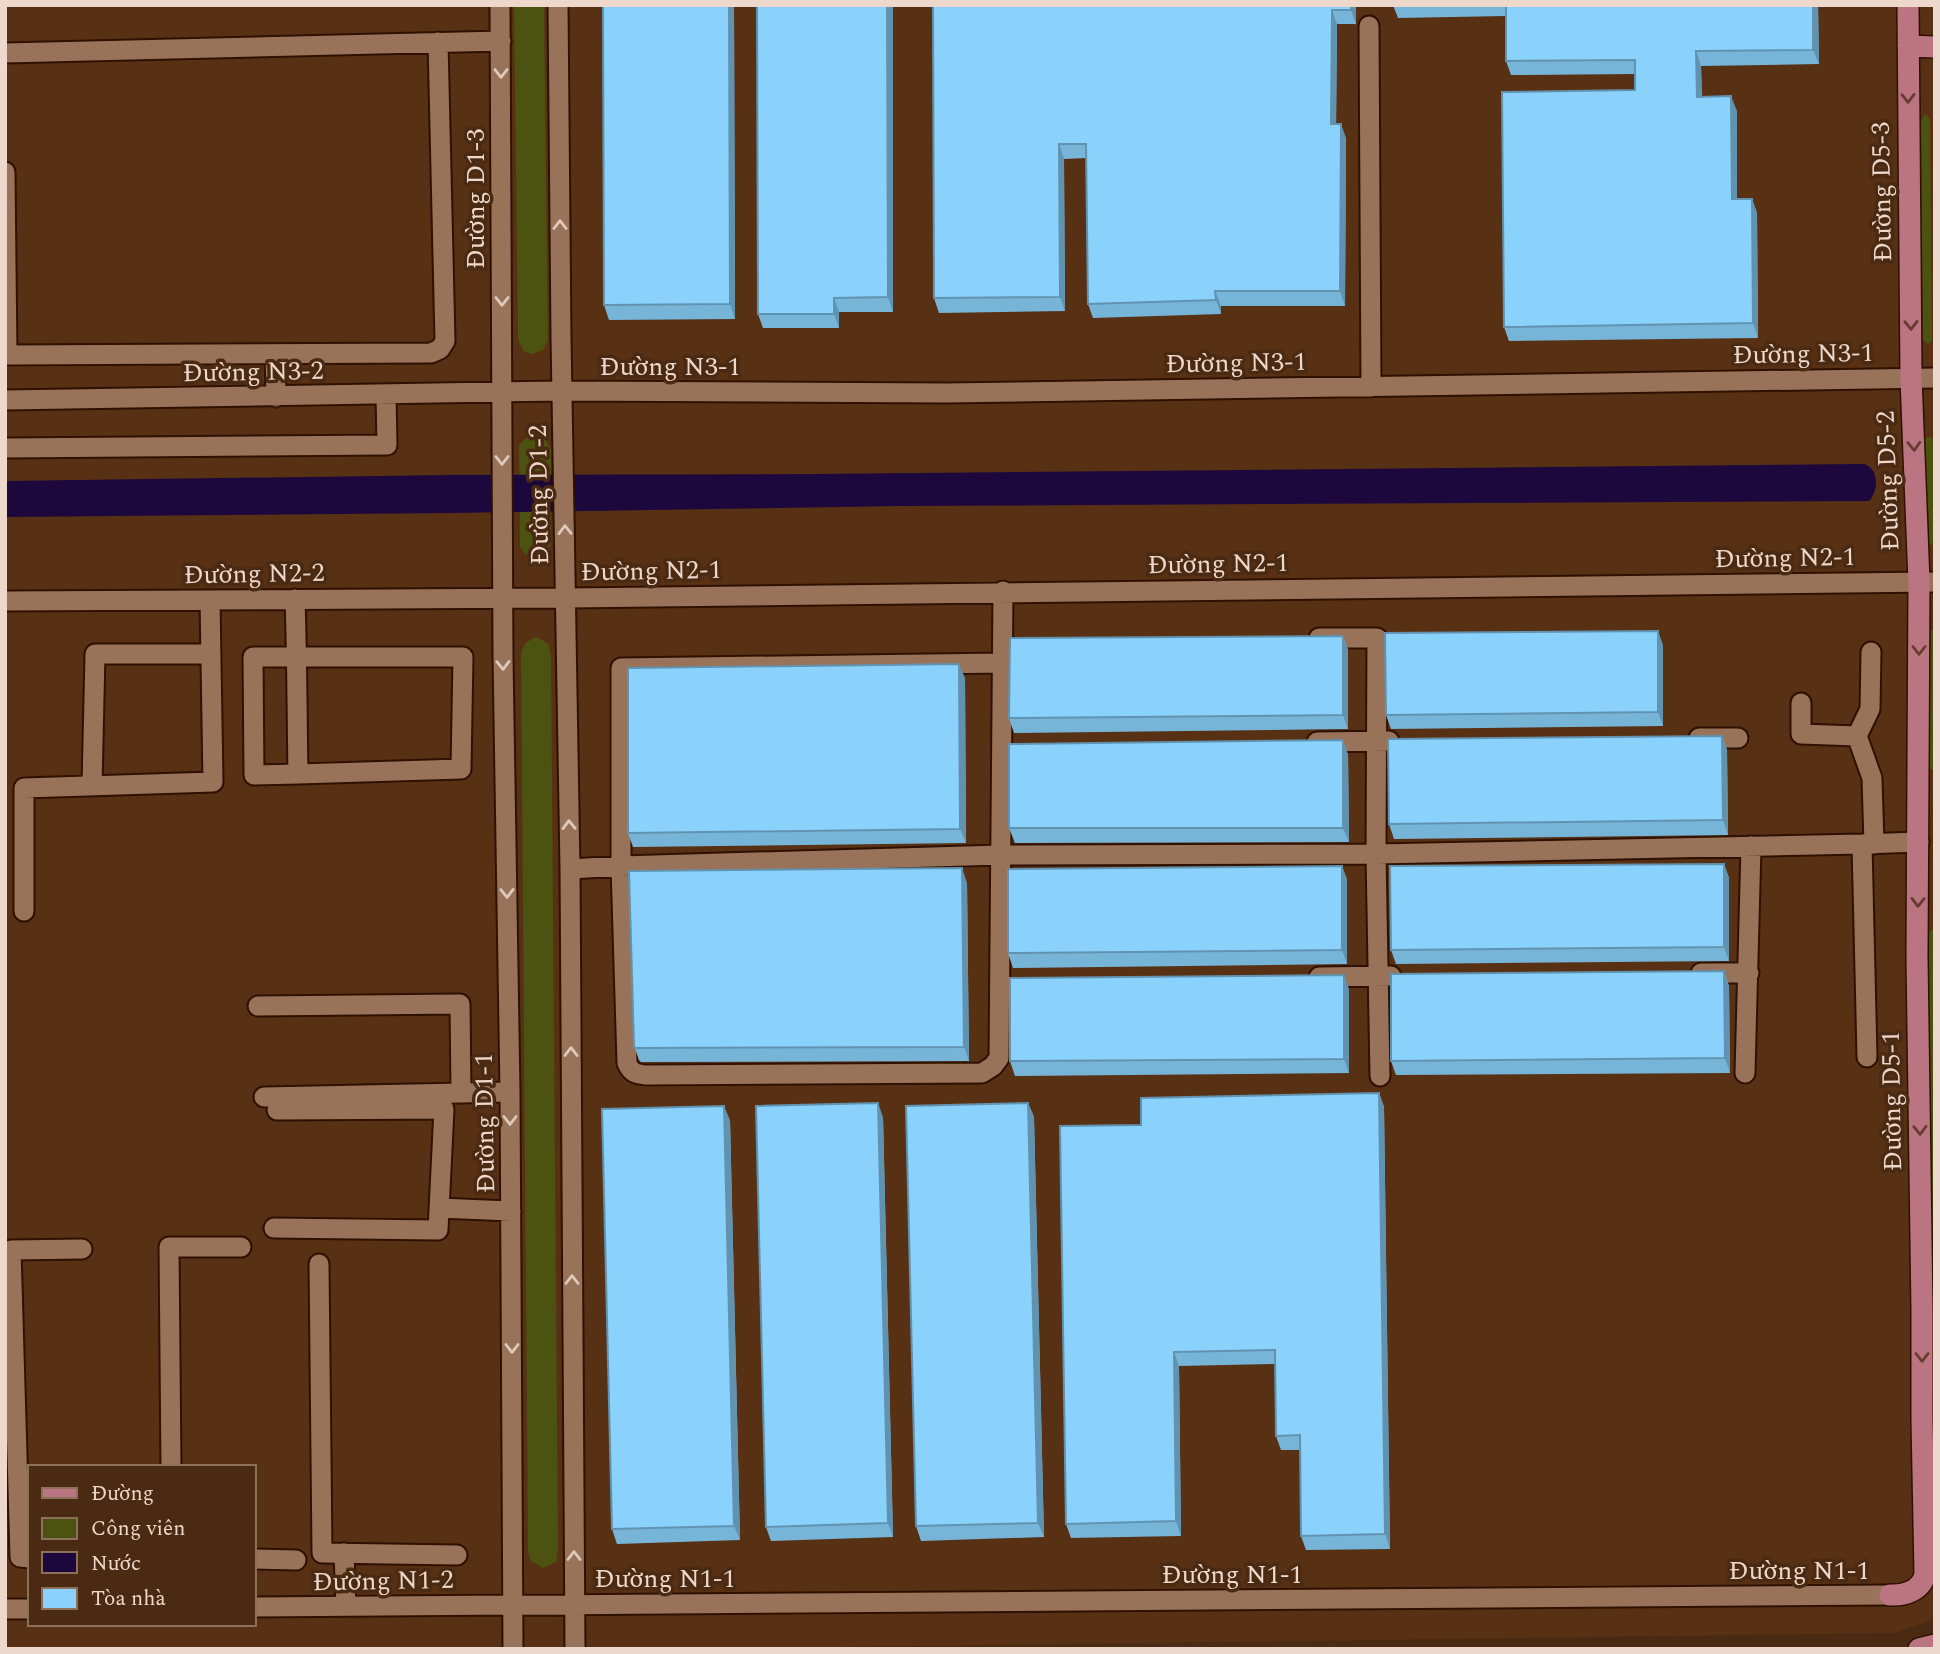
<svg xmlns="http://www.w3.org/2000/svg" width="1940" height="1654" font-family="Spectral,serif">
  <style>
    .built { fill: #583115; fill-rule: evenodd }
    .green { fill: #4c520f }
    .water { fill: #1d083d }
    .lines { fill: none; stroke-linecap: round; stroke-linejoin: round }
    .minor-casing { stroke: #2e1100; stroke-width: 23 }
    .major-casing { stroke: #2e1100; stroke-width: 24 }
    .minor { stroke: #98735a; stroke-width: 19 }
    .major { stroke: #bb7582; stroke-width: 21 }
    .wall { fill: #77b5d8 }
    .shaded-wall { fill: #6193b0 }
    .building { fill: #8ad2fb; stroke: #6193b0; stroke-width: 2 }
    .oneway { stroke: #e0c9ba }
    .oneway2 { stroke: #663d2e }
    .labels { text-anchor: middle; stroke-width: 7; stroke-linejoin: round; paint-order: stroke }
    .street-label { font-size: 26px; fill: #edd8cb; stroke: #4a2a12 }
  </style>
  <rect width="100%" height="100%" fill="#4a2a12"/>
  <path class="built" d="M5 5H1935V1619L1893 1633 689 1649H5ZM30 1467H254V1624H30Z"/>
  <path class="green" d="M514 5H544L548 340 543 350 531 354 523 351 518 339Z
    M1924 115H1927L1930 120 1932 341 1928 344 1923 340 1921 122Z
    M534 435 545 439 551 449V543C544 561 530 564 520 547L519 445 526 438Z
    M1927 437H1931L1934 442V541L1930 545 1927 544 1925 539V439Z
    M1930 630H1933L1935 633V768L1931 770 1926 766 1928 632Z
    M536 637 548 643 551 655 558 1549 556 1562 543 1568 531 1561 528 1552 521 653 525 643Z
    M1932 929H1935V1545L1928 935Z"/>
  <path class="water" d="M1864 464C1879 468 1879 491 1869 501L900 506 453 513 5 517V481L450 475 813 474Z"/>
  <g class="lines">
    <g class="minor-casing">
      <path id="minor" d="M500 5 503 657 510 1092 513 1649
        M558 5 561 337 570 869 575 1649
        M1369 26 1371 387
        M5 53 501 41
        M5 172 7 355 431 353 440 349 445 341 438 42
        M275 354 276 397
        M5 400 562 391 947 393 1935 378
        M5 448 387 445 386 395
        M295 599C297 657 297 716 298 774L461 769 463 657H253L254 775 298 774
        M5 601 567 598 1935 582
        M1319 638H1377L1376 854 1380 1076
        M1871 652 1870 709 1857 736 1872 778 1874 844
        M1002 663 621 668V866L627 1063C631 1073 636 1074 646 1075L982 1073 993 1066 999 1058 1003 591
        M1801 703V734L1857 736
        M1699 738H1738
        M1317 742 1389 741
        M92 786 95 654H211
        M1862 844 1867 1057
        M570 869 621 866 1000 855 1376 854 1862 844 1919 842
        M24 911V788L213 782 210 600
        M1701 973H1749
        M1319 977 1391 976
        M258 1006 460 1004 461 1092
        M1745 1073 1751 846
        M264 1097 510 1092
        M439 1208 511 1211
        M274 1228 438 1230 444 1109 277 1110
        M319 1264 322 1553 457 1555
        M171 1467 169 1247H241
        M344 1553 346 1606
        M30 1558 20 1557 11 1250 82 1249
        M254 1559 296 1560
        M254 1607 1890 1595
        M5 1609H30"/>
    </g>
    <g class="major-casing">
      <path id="major" d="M1908 46 1935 47
        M1890 1595C1905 1596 1922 1590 1925 1574L1922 1420V1311L1917 957 1919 582 1911 378 1908 5
        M1919 1649 1935 1645"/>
    </g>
    <use href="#minor" class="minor"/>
    <use href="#major" class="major"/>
  </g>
  <path class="wall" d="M734 5 735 319 609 320 604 305Z
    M757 5H893V312H839V328H763L758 314Z
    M933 5H1356V24H1337L1336 124 1346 138 1345 306H1221V314L1093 318 1088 304 1086 158 1064 159 1065 311 939 313 934 298Z
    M1393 5H1818L1819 64 1701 66 1702 97 1737 111V199H1752L1757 213 1758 338 1509 341 1504 327 1635 90V74L1511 75 1506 61V16L1398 18Z
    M1343 636 1348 650V729L1014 733 1009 718Z
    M1663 645V726L1391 729 1386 715Z
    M965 678 966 843 633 847 628 833Z
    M1722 736 1727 750 1728 835 1394 839 1389 824Z
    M1348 754 1349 842 1015 843 1009 828Z
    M1724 864 1729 878V961L1396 964 1391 950Z
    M1342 866 1347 880V964L1013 968 1008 953Z
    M967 883 969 1061 641 1062 639 1060 634 1046Z
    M1724 971 1729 986 1730 1073 1396 1075 1391 1061Z
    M1349 989V1073L1015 1076 1010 1061Z
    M1379 1093 1384 1107 1390 1549 1306 1550 1301 1536 1300 1450H1281L1276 1436 1275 1364 1179 1366 1181 1536 1071 1538 1066 1524 1141 1125Z
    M1028 1103 1034 1117 1044 1537 921 1541 916 1526Z
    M883 1117 893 1537 771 1541 766 1527Z
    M730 1120 740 1540 617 1544 612 1529Z"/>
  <path class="shaded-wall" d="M729 5H734L735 319 730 304Z
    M887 5H893V312L888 297Z
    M1351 5H1356V24L1351 10Z
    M1813 5H1818L1819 64 1813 50Z
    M1332 10 1337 24 1336 138 1331 124Z
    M1696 51 1701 66 1702 111 1697 97Z
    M1731 96 1737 111V213L1732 199Z
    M1341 124 1346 138 1345 306 1340 291Z
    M1059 144 1064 159 1065 311 1060 297Z
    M1752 199 1757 213 1758 338 1753 323Z
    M1215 291 1221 306V314L1216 300Z
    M834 298 839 312V328L834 314Z
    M1658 631 1663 645V726L1658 712Z
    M1343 636 1348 650V729L1343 715Z
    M959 664 965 678 966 843 960 829Z
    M1722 736 1727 750 1728 835 1723 820Z
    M1343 740 1348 754 1349 842 1343 828Z
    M1724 864 1729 878V961L1724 947Z
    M1342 866 1347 880V964L1342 950Z
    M962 868 967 883 969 1061 964 1047Z
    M1724 971 1729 986 1730 1073 1725 1058Z
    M1344 975 1349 989V1073L1344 1059Z
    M1379 1093 1384 1107 1390 1549 1385 1534Z
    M878 1103 883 1117 893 1537 888 1523Z
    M1028 1103 1034 1117 1044 1537 1038 1523Z
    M724 1106 730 1120 740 1540 734 1526Z
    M1174 1352 1179 1366 1181 1536 1176 1521Z"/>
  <path class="building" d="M603 5H729L730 304 604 305Z
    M757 5H887L888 297 834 298V314H758Z
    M933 5H1351V10H1332L1331 124H1341L1340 291H1215L1216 300 1088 304 1086 144H1059L1060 297 934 298Z
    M1506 5H1813V50L1696 51 1697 97 1731 96 1732 199H1752L1753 323 1504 327 1502 92 1635 90V60L1506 61Z
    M1658 631V712L1386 715 1385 633Z
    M1343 636V715L1009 718 1010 638Z
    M959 664 960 829 628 833V668Z
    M1722 736 1723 820 1389 824 1388 739Z
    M1343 740V828H1009V744Z
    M1724 864V947L1391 950 1390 866Z
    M1342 866V950L1008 953V869Z
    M962 868 964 1047 635 1048 634 1046 629 871Z
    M1724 971 1725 1058 1391 1061V974Z
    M1344 975V1059L1010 1061V978Z
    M1379 1093 1385 1534 1301 1536 1300 1435 1276 1436 1275 1350 1174 1352 1176 1521 1066 1524 1060 1126 1141 1125V1098Z
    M878 1103 888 1523 766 1527 756 1106Z
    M1028 1103 1038 1523 916 1526 906 1106Z
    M724 1106 734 1526 612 1529 602 1109Z"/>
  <defs><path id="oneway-chevron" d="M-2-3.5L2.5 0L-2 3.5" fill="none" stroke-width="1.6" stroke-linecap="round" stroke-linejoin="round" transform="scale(1.75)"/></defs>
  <g class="oneway">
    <use href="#oneway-chevron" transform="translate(501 73) rotate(90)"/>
    <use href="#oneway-chevron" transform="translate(560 225) rotate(-90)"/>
    <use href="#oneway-chevron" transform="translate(502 301) rotate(90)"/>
    <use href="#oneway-chevron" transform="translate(502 460) rotate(90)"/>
    <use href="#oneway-chevron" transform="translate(565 530) rotate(-91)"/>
    <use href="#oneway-chevron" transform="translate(503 665) rotate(89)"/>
    <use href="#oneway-chevron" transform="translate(569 825) rotate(-91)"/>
    <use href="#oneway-chevron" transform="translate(507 893) rotate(89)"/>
    <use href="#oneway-chevron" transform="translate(571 1052) rotate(-90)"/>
    <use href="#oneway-chevron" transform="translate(510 1120) rotate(90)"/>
    <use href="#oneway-chevron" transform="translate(572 1280) rotate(-90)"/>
    <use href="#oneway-chevron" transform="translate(512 1348) rotate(90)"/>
    <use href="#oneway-chevron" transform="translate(574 1556) rotate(-90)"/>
  </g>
  <g class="oneway2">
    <use href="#oneway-chevron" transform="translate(1908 98) rotate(89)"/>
    <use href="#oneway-chevron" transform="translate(1911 325) rotate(89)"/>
    <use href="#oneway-chevron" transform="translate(1914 446) rotate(88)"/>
    <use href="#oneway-chevron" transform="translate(1919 650) rotate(90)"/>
    <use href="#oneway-chevron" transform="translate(1918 902) rotate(91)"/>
    <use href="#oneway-chevron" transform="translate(1920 1130) rotate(89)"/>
    <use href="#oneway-chevron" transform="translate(1922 1357) rotate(90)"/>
  </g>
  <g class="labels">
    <g class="street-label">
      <text transform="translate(1881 192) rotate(-91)" y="9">Đường D5-3</text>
      <text transform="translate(475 199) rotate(-90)" y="9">Đường D1-3</text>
      <text transform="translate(1803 353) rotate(-1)" y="9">Đường N3-1</text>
      <text transform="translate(1236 362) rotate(-1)" y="9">Đường N3-1</text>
      <text x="670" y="375">Đường N3-1</text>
      <text transform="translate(253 371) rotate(-1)" y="9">Đường N3-2</text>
      <text transform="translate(1887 481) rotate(-92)" y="9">Đường D5-2</text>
      <text transform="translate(538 495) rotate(-91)" y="9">Đường D1-2</text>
      <text transform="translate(1785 557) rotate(-1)" y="9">Đường N2-1</text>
      <text transform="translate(1218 563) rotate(-1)" y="9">Đường N2-1</text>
      <text transform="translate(651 570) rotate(-1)" y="9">Đường N2-1</text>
      <text transform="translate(254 573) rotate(-1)" y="9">Đường N2-2</text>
      <text transform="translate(1891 1101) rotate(-91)" y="9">Đường D5-1</text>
      <text transform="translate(484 1123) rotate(-91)" y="9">Đường D1-1</text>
      <text x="1799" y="1579">Đường N1-1</text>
      <text x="1232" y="1583">Đường N1-1</text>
      <text x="665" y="1587">Đường N1-1</text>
      <text transform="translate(383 1580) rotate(-1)" y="9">Đường N1-2</text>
    </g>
  </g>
  <rect width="1940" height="1654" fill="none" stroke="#edd8cb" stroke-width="14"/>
  <rect x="28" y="1465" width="228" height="161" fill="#4a2a12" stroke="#8b705c" stroke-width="2"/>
  <rect x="42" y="1488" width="35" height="10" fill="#bb7582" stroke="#8b705c" stroke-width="2"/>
  <text x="91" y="1500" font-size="21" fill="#edd8cb">Đường</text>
  <rect x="42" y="1518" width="35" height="21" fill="#4c520f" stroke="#8b705c" stroke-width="2"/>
  <text x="91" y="1535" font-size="21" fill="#edd8cb">Công viên</text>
  <rect x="42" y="1552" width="35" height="21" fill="#1d083d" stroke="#8b705c" stroke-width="2"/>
  <text x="91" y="1570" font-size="21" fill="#edd8cb">Nước</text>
  <rect x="42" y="1588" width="35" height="21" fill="#8ad2fb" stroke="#8b705c" stroke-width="2"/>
  <text x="91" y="1605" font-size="21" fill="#edd8cb">Tòa nhà</text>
</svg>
